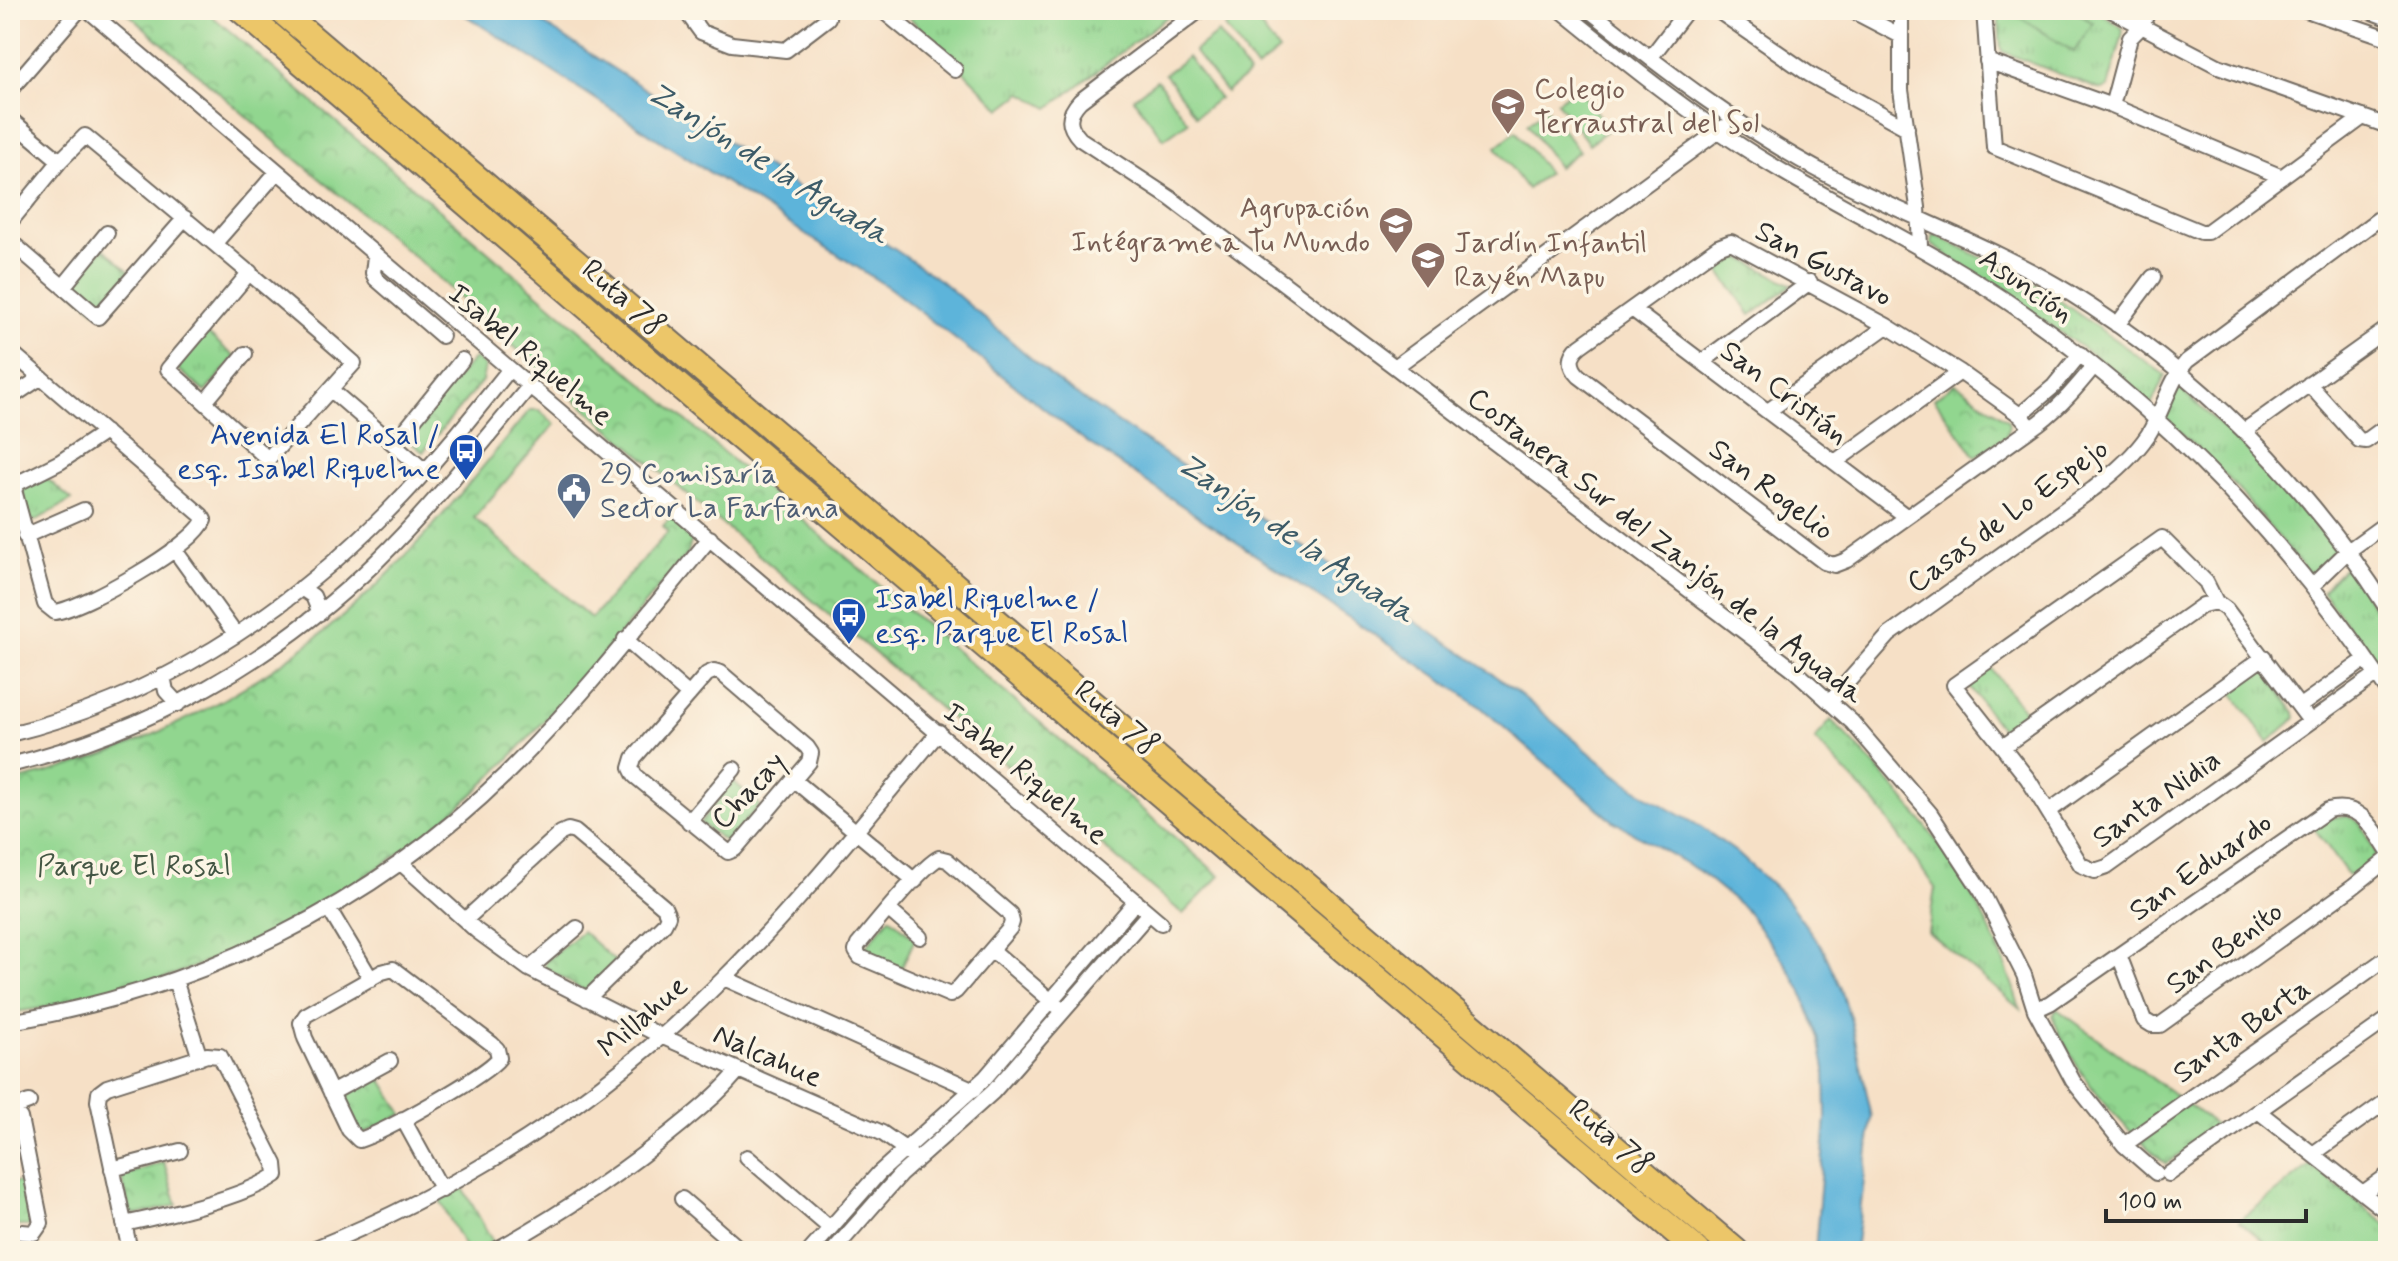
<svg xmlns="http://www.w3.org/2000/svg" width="2398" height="1261" font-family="Mynerve,sans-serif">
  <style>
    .grass { fill: url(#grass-tufts); stroke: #5e805d; stroke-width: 2 }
    .park { fill: url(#park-crowns); stroke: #5e805d; stroke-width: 2 }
    .pitch { fill: #91d68f; stroke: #5e805d; stroke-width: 2 }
    .water { fill: #5db4da; stroke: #447082; stroke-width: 2 }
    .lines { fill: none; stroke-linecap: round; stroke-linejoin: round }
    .street-casing { stroke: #726a61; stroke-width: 18 }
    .highway-casing { stroke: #726a61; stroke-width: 28 }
    .street { stroke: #fff; stroke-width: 14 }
    .highway { stroke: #ecc669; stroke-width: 24 }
    .labels { text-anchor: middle; stroke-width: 7; stroke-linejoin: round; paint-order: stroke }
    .education-label { font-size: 30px; fill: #785e54; stroke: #fcf5e5; text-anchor: start }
    .street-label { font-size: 30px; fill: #2b2b2b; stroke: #fcf5e5 }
    .transit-label { font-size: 30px; fill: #164399; stroke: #fcf5e5; text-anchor: end }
    .service-label { font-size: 30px; fill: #4e5e75; stroke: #fcf5e5; text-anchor: start }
    .park-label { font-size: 30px; fill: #445644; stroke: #fcf5e5 }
    .water-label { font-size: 32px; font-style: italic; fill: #3c5b68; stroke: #fcf5e5 }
  </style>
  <defs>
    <pattern id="grass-tufts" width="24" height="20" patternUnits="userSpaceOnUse" patternTransform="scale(2)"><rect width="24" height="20" fill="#91d68f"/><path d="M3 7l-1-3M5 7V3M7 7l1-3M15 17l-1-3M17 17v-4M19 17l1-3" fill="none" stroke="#7db87c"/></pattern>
    <pattern id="park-crowns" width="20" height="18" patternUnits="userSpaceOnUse" patternTransform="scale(2)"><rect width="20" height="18" fill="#91d68f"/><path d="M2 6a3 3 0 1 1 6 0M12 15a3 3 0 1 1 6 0" fill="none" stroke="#7db87c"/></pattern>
  </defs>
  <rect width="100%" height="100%" fill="#fcf5e5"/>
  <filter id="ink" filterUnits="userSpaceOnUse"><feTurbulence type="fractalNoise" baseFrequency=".0125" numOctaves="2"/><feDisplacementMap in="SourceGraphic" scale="16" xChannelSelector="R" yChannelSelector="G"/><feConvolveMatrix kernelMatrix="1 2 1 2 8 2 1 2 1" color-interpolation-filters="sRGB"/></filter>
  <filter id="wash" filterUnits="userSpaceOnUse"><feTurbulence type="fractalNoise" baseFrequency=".006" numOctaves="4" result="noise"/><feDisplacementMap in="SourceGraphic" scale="32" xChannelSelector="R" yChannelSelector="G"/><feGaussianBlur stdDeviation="1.8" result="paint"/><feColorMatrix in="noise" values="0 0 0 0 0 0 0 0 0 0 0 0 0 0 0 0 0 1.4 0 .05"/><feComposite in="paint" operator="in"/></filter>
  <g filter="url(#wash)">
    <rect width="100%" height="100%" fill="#f6e0c6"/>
    <path class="grass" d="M902 10H1176L1049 108 1022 93 1001 109Z
      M1998 10H2095L2120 26 2123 29 2122 37 2108 87 2103 90 2098 89 2001 51Z
      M1934 234 2039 286 2165 375 2151 405 2102 361 1931 244Z
      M103 248 130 272 96 311 69 288Z
      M1728 251 1792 285 1751 315 1712 261Z
      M207 333 235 357 205 392 177 368Z
      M2178 387 2263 464 2336 550 2310 575 2229 479 2166 418Z
      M46 478 72 500 35 521 29 519 23 492 25 486Z
      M2346 565 2388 630V680L2322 591Z
      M1990 667 2026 713 2003 731 1968 685Z
      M2259 667 2265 670 2295 713 2296 718 2268 742 2228 686Z
      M1831 720C1914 802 1988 895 2020 1009L1928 932 1935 888 1877 805 1815 740Z
      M2347 815 2360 823 2376 853 2372 860 2349 876 2314 828 2329 818Z
      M2310 1165 2388 1226V1251H2276L2239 1221Z"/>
    <path class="park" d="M124 10H205L1220 876 1183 914 539 369 423 264 284 149Z
      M474 358 485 366 482 381 423 452 406 438Z
      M1955 383 2007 420 2009 425 2006 436 1976 457 1934 399Z
      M530 410H539L555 424 474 518 591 618 668 532 663 526 670 518 693 535 688 553C624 628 562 706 492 776 393 874 224 970 88 1000 62 1005 36 1009 10 1013V782C145 752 277 682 377 585 433 531 480 469 530 410Z
      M733 781 760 805 727 843 700 823Z
      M890 917 915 939 901 969 864 953V949Z
      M582 931 617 963 587 990 581 989 544 967 546 961Z
      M2057 1009 2219 1127 2166 1164C2118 1123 2074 1075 2052 1015Z
      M379 1075 403 1114 363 1134 357 1133 343 1097Z
      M164 1162 177 1205 137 1215 131 1213 121 1176Z
      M24 1181 32 1216 30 1226H10V1183Z
      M463 1188 493 1242 476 1251H467L440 1201Z"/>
    <path class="pitch" d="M1248 10 1279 51 1256 69 1225 27Z
      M2023 10H2073L2093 23 2074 52 2019 16Z
      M1218 33 1249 74 1226 92 1194 51Z
      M1188 57 1219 98 1196 116 1165 74Z
      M1157 80 1188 122 1164 139 1133 98Z
      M1577 87 1609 129 1589 144 1557 102Z
      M1547 109 1579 151 1558 167 1527 124Z
      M1516 131 1548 173 1527 189 1496 147Z"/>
    <path class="water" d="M457 10H522L897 251 941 281 1062 385 1480 665 1521 695 1615 774 1647 796 1701 827 1736 852 1784 896 1823 949 1840 986 1852 1024 1872 1118 1855 1251H1815L1826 1118 1825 1069 1819 1038 1801 990 1784 961 1743 907 1699 871 1613 821 1477 704 1448 684 1087 442 891 289Z"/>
  </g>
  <g filter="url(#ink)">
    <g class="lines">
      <g class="street-casing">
        <path id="street" d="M88 10 1161 923
          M685 10 701 32 732 44 786 50 828 18 829 10
          M882 10 955 70
          M1200 10 1080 101C1067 115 1067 125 1080 139L1170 198 1395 367 1792 668 1852 722 1930 813 1982 892 2024 975 2035 1010 2073 1081 2124 1145 2156 1173
          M1561 10C1626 63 1693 117 1765 161 1850 213 1939 253 2021 311 2167 413 2289 543 2388 691
          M1589 10C1664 70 1742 130 1828 175 1907 217 1991 245 2068 292 2197 372 2307 482 2388 610
          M1717 10 1809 74 1907 128
          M1851 10 1901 36
          M1901 10V90L1918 207 1920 246
          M1984 10 1994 147 2201 232H2207L2363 117
          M2111 10 2218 66 2388 126
          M2306 10 2388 38
          M2367 10 2388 18
          M1651 57 1687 10
          M1987 61 2112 106 2282 177
          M10 90 79 10
          M2112 106 2130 38 2141 27 2149 10
          M10 119 60 161
          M10 222 60 161 85 136C176 211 266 286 354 363L268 459 168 369 250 272
          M10 241 98 317 185 218
          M215 243 277 172
          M375 256 373 273 376 279 442 336
          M63 287 107 233
          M1632 309 1907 517
          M2117 325 2153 277
          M10 351 201 515 204 520C193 547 84 608 55 612L45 604 14 490 18 483 60 462 105 432
          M1702 362 1810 282
          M1395 367 1724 127
          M2309 384 2359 440 2366 441 2388 425
          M331 390 425 471
          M10 398 40 378
          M205 402 245 354
          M1768 411 1887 326
          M2020 415 2054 386 2080 354
          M2032 428 2020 415 1960 372 1887 326 1731 242 1718 247 1580 346C1569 355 1569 366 1579 376L1824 562 1834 565 1847 560 2039 423C2061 406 2077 387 2094 366
          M2244 431 2388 328
          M395 443 462 360
          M1835 462 1960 372
          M25 536 84 510
          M174 549 236 635
          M2313 585 2348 551 2388 522
          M301 588 313 596 320 613
          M625 639 689 695
          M714 671 721 673 807 747 811 753 809 762 735 849 728 852 635 776 631 768 634 758 707 674Z
          M163 676 166 691 178 704
          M1830 702 1889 635 2093 489C2113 474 2134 456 2148 435 2163 411 2169 382 2187 361L2388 212
          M2300 706 2366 659
          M2310 721 2226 609 2216 602 2206 582 2162 538 1954 685 2028 779 2081 865 2095 871 2107 867 2377 674
          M10 734C153 699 284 616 387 512 431 468 470 419 509 370
          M2004 746 2203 605 2216 602
          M10 765C148 731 275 661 377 561 432 507 480 446 529 387
          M794 780 915 881
          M2049 811 2264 657
          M689 822 734 769
          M939 858 947 860 1010 914 1012 922 1010 928 956 991 950 995 860 957 856 951 858 945C874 926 921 867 939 858Z
          M400 862 477 931 529 969 661 1036 882 1133 905 1149 916 1161
          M329 909 371 979
          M889 910 920 937
          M465 920 561 833 568 830 575 832 664 907 668 916 664 924 587 999
          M992 950 1057 1006
          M2119 955 2144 1020 2152 1025H2160L2353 887 2388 859
          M393 969 492 1044 497 1049 499 1058C487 1075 383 1133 359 1140L349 1130 305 1038 301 1023 306 1015 382 972Z
          M529 969 577 928
          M724 978 974 1090
          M175 980 200 1058
          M2035 1010 2050 1003 2328 810C2360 802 2373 828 2388 851
          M10 1022C198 990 371 907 507 773 579 702 646 616 710 538
          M331 1093 390 1061
          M10 1106 20 1118 41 1223 34 1233 10 1231
          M13 1108 29 1102
          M2258 1111 2388 1213
          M403 1119 442 1190
          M2124 1145 2388 957
          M2313 1154 2388 1100
          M747 1157 830 1228
          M112 1169 180 1151
          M2169 1174 2388 1019
          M2363 1193 2388 1175
          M682 1199 742 1251
          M124 1224C162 1216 245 1197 276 1175L275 1164 220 1056 207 1055 107 1087 99 1093 98 1101C109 1151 119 1201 130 1251
          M308 1251C463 1189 604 1098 722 980 799 904 869 815 939 732
          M494 1251C561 1214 625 1171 684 1122 703 1106 722 1091 738 1071
          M810 1251 879 1173 985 1078 1136 901
          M833 1251 900 1175 993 1092 1149 913"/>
      </g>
      <g class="highway-casing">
        <path id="highway" d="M241 10 666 375 1698 1251
          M280 10 1736 1251"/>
      </g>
      <use href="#street" class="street"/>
      <use href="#highway" class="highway"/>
    </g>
  </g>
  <defs>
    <g id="school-pin" transform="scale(1.8)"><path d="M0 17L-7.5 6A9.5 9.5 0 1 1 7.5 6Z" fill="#8d6e63" stroke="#fcf5e5"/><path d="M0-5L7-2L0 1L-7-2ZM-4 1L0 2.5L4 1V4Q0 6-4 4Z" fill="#fff"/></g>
    <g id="bus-pin" transform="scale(1.8)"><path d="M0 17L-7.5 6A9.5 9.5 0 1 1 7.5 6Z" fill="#1a4fb4" stroke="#fcf5e5"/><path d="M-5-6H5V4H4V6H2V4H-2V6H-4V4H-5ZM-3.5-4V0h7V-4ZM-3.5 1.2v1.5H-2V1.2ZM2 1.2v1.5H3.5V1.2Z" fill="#fff"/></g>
    <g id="civic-pin" transform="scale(1.8)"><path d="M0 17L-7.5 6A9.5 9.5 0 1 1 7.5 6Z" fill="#5c6f8a" stroke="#fcf5e5"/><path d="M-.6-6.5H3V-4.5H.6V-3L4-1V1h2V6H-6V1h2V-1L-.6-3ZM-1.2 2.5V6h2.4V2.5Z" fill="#fff"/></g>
  </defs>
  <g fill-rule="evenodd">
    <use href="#school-pin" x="1508" y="105"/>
    <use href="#school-pin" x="1396" y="224"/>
    <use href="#school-pin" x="1428" y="259"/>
    <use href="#bus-pin" x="466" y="451"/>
    <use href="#civic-pin" x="574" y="490"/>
    <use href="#bus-pin" x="849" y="615"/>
  </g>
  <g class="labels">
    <g class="education-label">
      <text x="1534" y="98">Colegio<tspan x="1534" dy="34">Terraustral del Sol</tspan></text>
      <text x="1370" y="217" text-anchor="end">Agrupación<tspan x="1370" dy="34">Intégrame a Tu Mundo</tspan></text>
      <text x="1454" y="252">Jardín Infantil<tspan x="1454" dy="34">Rayén Mapu</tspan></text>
    </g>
    <g class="street-label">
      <text transform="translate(1824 263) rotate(28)" y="10">San Gustavo</text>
      <text transform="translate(2027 285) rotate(35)" y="10">Asunción</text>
      <text transform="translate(624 297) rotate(41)" y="10">Ruta 78</text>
      <text transform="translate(531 354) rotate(40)" y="10">Isabel Riquelme</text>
      <text transform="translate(1785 392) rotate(37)" y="10">San Cristián</text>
      <text transform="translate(1772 489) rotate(37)" y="10">San Rogelio</text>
      <text transform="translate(2007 515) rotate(-36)" y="10">Casas de Lo Espejo</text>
      <text transform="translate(1666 545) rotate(38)" y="10">Costanera Sur del Zanjón de la Aguada</text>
      <text transform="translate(1117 717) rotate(40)" y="10">Ruta 78</text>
      <text transform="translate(1026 773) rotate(40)" y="10">Isabel Riquelme</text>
      <text transform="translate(748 790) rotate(-47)" y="10">Chacay</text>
      <text transform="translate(2156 798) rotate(-35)" y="10">Santa Nidia</text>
      <text transform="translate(2200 866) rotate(-35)" y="10">San Eduardo</text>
      <text transform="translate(2224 947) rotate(-36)" y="10">San Benito</text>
      <text transform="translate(642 1016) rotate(-41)" y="10">Millahue</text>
      <text transform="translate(2241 1030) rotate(-35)" y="10">Santa Berta</text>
      <text transform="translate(768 1055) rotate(24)" y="10">Nalcahue</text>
      <text transform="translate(1611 1136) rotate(40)" y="10">Ruta 78</text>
    </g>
    <g class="transit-label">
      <text x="440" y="444">Avenida El Rosal /<tspan x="440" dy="34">esq. Isabel Riquelme</tspan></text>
      <text x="875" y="608" text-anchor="start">Isabel Riquelme /<tspan x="875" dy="34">esq. Parque El Rosal</tspan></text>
    </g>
    <g class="service-label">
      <text x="600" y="483">29 Comisaría<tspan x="600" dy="34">Sector La Farfana</tspan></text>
    </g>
    <g class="park-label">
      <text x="134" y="875">Parque El Rosal</text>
    </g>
    <g class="water-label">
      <text transform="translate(769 162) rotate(32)" y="11">Zanjón de la Aguada</text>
      <text transform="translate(1297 537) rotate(34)" y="11">Zanjón de la Aguada</text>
    </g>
  </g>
  <rect width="2398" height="1261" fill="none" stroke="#fcf5e5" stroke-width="40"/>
  <path d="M2106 1209v12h200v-12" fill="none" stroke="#2b2b2b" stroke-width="4"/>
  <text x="2118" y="1209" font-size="24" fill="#2b2b2b" stroke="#fcf5e5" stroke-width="6" paint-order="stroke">100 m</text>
</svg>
